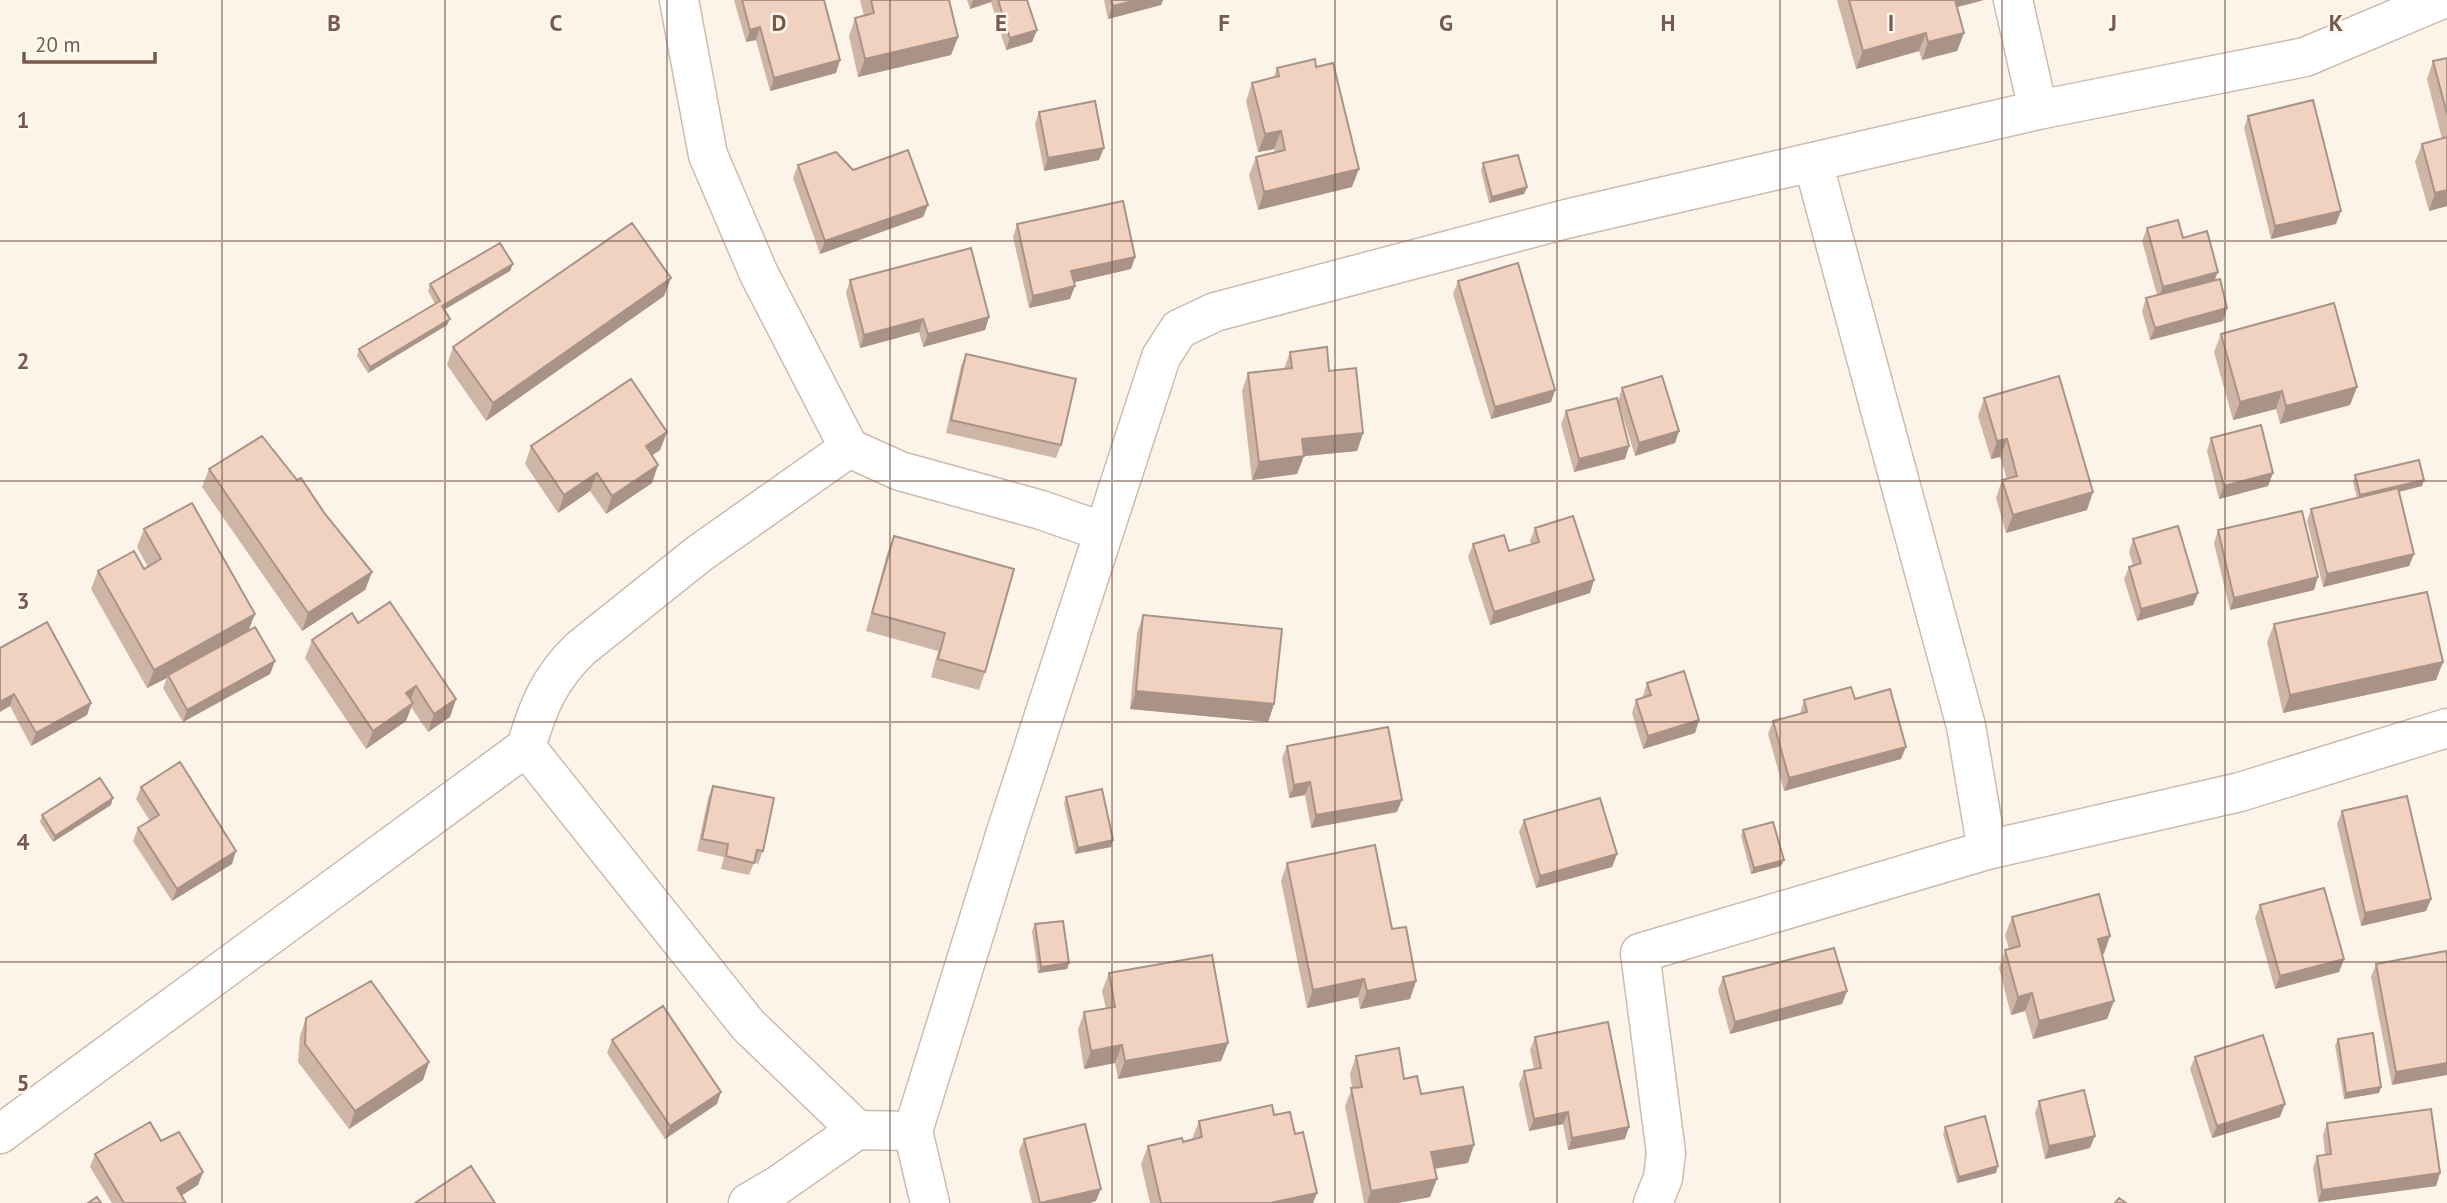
<svg xmlns="http://www.w3.org/2000/svg" width="2447" height="1203" font-family="'PT Sans',sans-serif">
  <style>
    .lines { fill: none; stroke-linecap: round; stroke-linejoin: round }
    .minor-casing { stroke: #cebbae; stroke-width: 41 }
    .minor { stroke: #fff; stroke-width: 38 }
    .wall { fill: #cfb5a6 }
    .shaded-wall { fill: #a99387 }
    .building { fill: #f1d2c1; stroke: #a99387; stroke-width: 2 }
    .grid { fill: none; stroke: #775a4c; stroke-width: 2; stroke-opacity: 0.55 }
    .grid-label { font-size: 23px; text-anchor: middle; font-weight: bold; fill: #775a4c; stroke: #fff8ef; stroke-width: 5; stroke-linejoin: round; paint-order: stroke }
  </style>
  <rect width="100%" height="100%" fill="#fcf4e9"/>
  <g class="lines">
    <g class="minor-casing">
      <path id="minor" d="M679 0 708 155 759 274 849 448
        M2013 0 2038 110
        M526 747 748 1025 857 1130
        M1987 850 2240 792 2447 728
        M913 1131 930 1203
        M0 1134 526 747C538 707 549 679 580 649L700 553 849 448 900 471 1041 510 1104 532
        M748 1203 777 1186 857 1130 913 1131 1006 832 1161 357 1179 329 1215 312 1566 219 2038 110 2305 57 2440 0
        M1653 1203 1663 1178 1666 1153 1640 953 1987 850 1966 726 1813 162"/>
    </g>
    <use href="#minor" class="minor"/>
  </g>
  <path class="wall" d="M734 0H824L840 60 836 73 770 91 756 40 746 42Z
    M860 0H949L958 37 951 55 858 77 849 36 855 18 864 16Z
    M967 0H1027L1037 30 1032 42 1006 50 991 2 970 9Z
    M1104 0H1163L1161 5 1108 19Z
    M1837 0H1984L1957 7 1964 33 1957 51 1922 60 1919 51 1856 69Z
    M2447 58V206L2429 211 2415 162 2422 144 2442 139 2427 79 2433 61Z
    M1316 67 1352 187 1258 210 1249 175 1256 157 1275 153 1274 149 1258 152 1246 101 1252 83 1274 77 1277 68Z
    M1039 112 1099 160 1044 171 1035 124Z
    M2248 116 2336 224 2271 239 2244 128Z
    M1483 163 1527 187 1524 194 1489 203 1481 170Z
    M798 165 853 170 928 205 923 217 820 254 793 178Z
    M1017 224 1135 257 1131 269 1074 282 1070 299 1029 308 1013 237Z
    M2147 228 2183 238 2215 280 2227 308 2223 321 2150 340 2142 311 2146 298 2157 295 2142 241Z
    M513 264 510 271 444 310 447 325 368 373 357 356 359 349 435 304 428 291 430 284Z
    M671 278 664 296 486 421 447 365 453 347Z
    M850 280 989 317 985 330 923 347 919 332 860 348 846 293Z
    M1458 281 1555 390 1551 402 1491 419 1453 294Z
    M2221 334 2357 387 2350 405 2280 424 2276 409 2233 420 2214 352Z
    M1290 352 1329 371 1363 433 1357 451 1304 456 1297 474 1252 480 1242 391 1248 373 1284 369Z
    M966 354 1061 445 1056 458 946 433 961 366Z
    M1622 388 1679 431 1675 443 1635 456 1618 401Z
    M1984 398 2087 510 2006 533 1996 498 2002 480 2007 479 2000 457 1991 459 1978 416Z
    M1566 411 1629 446 1625 459 1574 472 1561 424Z
    M667 432 660 450 652 455 658 465 652 483 606 514 590 491 558 513 525 464 531 446Z
    M2211 438 2273 473 2268 486 2219 499 2207 451Z
    M209 469 325 514 372 572 365 590 302 631 202 487Z
    M2355 475 2424 480 2422 486 2399 492 2414 554 2409 566 2323 587 2307 521 2311 509 2357 498 2353 482Z
    M1535 528 1594 580 1590 593 1490 625 1468 557 1473 544 1509 551 1531 544 1530 541Z
    M144 529 249 630 275 661 270 674 183 722 163 688 167 678 147 688 91 589 98 571 144 569 148 567 137 547Z
    M2218 530 2314 590 2230 610 2214 543Z
    M894 536 985 672 979 690 931 677 938 651 866 631 887 554Z
    M2133 539 2198 593 2193 605 2137 621 2124 579 2129 567 2133 565 2129 552Z
    M1143 615 1274 704 1268 722 1130 709 1137 633Z
    M358 623 456 699 450 717 428 732 411 707 406 721 366 749 305 658 312 640Z
    M2274 624 2443 662 2436 680 2283 713 2267 642Z
    M0 648 91 703 87 715 31 746 10 706Z
    M1647 683 1699 720 1695 733 1643 749 1632 713 1636 700 1643 698V696Z
    M1855 699 1901 759 1784 791 1768 734 1773 721 1800 714 1804 700Z
    M1287 746 1397 812 1311 828 1305 795 1289 798 1282 758Z
    M713 786 763 851 758 864 754 863 749 875 721 869 724 857 697 851 708 798Z
    M141 787 232 864 172 901 133 841 138 828 150 821 136 799Z
    M1066 797 1111 847 1075 854 1064 803Z
    M111 805 53 842 40 822 42 815Z
    M2342 811 2431 899 2426 911 2361 926 2337 824Z
    M1524 820 1617 854 1612 867 1536 888 1519 832Z
    M1743 830 1781 866 1751 874 1741 836Z
    M1287 863 1392 929 1416 981 1410 999 1360 1009 1358 997 1307 1008 1281 881Z
    M2260 905 2344 959 2339 972 2275 989 2255 918Z
    M2012 917 2104 954H2102L2114 1001 2107 1019 2033 1039 2025 1011 2011 1015 1999 968 2005 950 2009 949 2005 935Z
    M1035 924 1069 963 1067 969 1038 973 1032 931Z
    M2446 951 2392 1085 2371 977 2376 964Z
    M1109 973 1228 1043 1221 1061 1118 1079 1115 1063 1084 1069 1078 1030 1084 1012 1106 1009 1102 991Z
    M1723 977 1847 991 1842 1004 1730 1034 1718 990Z
    M306 1018 429 1062 423 1080 349 1129 298 1062 300 1036Z
    M1535 1037 1625 1139 1568 1150 1563 1124 1529 1131 1519 1084 1524 1071 1534 1069 1530 1050Z
    M2338 1039 2381 1087 2379 1093 2344 1099 2335 1045Z
    M612 1040 717 1104 665 1139 607 1053Z
    M1356 1056 1404 1079 1421 1094 1468 1163 1435 1169 1430 1197 1397 1203H1364L1345 1106 1352 1088 1350 1074Z
    M2195 1057 2280 1117 2212 1138 2190 1069Z
    M2039 1101 2090 1148 2045 1159 2035 1113Z
    M1274 1115 1295 1134 1317 1193 1313 1203H1150L1141 1164 1148 1146 1192 1139 1199 1121Z
    M2327 1123 2440 1173 2436 1186 2318 1202 2313 1168 2317 1156 2325 1155 2323 1135Z
    M1945 1127 1996 1173 1957 1183 1943 1134Z
    M1024 1139 1096 1201 1090 1203H1032L1019 1151Z
    M161 1141 203 1172 198 1185 182 1195 186 1203H112L90 1167 95 1154Z"/>
  <path class="shaded-wall" d="M973 0H992L991 2 970 9Z
    M1137 0H1163L1161 5 1108 19 1113 6Z
    M1950 0H1984L1946 10Z
    M760 27 756 40 746 42 750 30Z
    M1037 30 1032 42 1006 50 1010 38Z
    M1926 33 1919 51 1856 69 1863 51Z
    M1964 33 1957 51 1922 60 1928 42Z
    M958 37 951 55 858 77 865 59Z
    M840 60 836 73 770 91 774 78Z
    M1281 131 1274 149 1258 152 1265 134Z
    M1104 148 1099 160 1044 171 1048 158Z
    M1359 169 1352 187 1258 210 1264 192Z
    M1527 187 1524 194 1489 203 1492 197Z
    M2447 190V206L2429 211 2435 193Z
    M928 205 923 217 820 254 825 241Z
    M2341 211 2336 224 2271 239 2275 226Z
    M1135 257 1131 269 1067 284 1071 271Z
    M513 264 510 271 440 312 442 306Z
    M2218 272 2213 284 2158 299 2163 287Z
    M671 278 664 296 486 421 493 403Z
    M1075 286 1070 299 1029 308 1033 296Z
    M2227 308 2223 321 2150 340 2155 328Z
    M989 317 985 330 923 347 928 334Z
    M450 319 447 325 368 373 370 367Z
    M923 319 919 332 860 348 864 335Z
    M2357 387 2350 405 2280 424 2286 406Z
    M1555 390 1551 402 1491 419 1495 407Z
    M2282 391 2276 409 2233 420 2240 402Z
    M1679 431 1675 443 1635 456 1639 443Z
    M667 432 660 450 639 464 646 446Z
    M1363 433 1357 451 1295 457 1302 439Z
    M2007 439 2000 457 1991 459 1997 441Z
    M1629 446 1625 459 1574 472 1579 459Z
    M1304 456 1297 474 1252 480 1259 462Z
    M658 465 652 483 606 514 612 496Z
    M597 473 590 491 558 513 564 495Z
    M2273 473 2268 486 2219 499 2224 486Z
    M2424 480 2422 486 2358 502 2360 495Z
    M2093 492 2087 510 2006 533 2013 515Z
    M2414 554 2409 566 2323 587 2327 574Z
    M372 572 365 590 302 631 308 613Z
    M2318 577 2314 590 2230 610 2234 598Z
    M1594 580 1590 593 1490 625 1494 612Z
    M2198 593 2193 605 2137 621 2141 609Z
    M255 614 248 632 168 675 167 678 147 688 154 670Z
    M275 661 270 674 183 722 187 710Z
    M2443 662 2436 680 2283 713 2290 695Z
    M416 686 409 704 406 693Z
    M1136 691 1274 704 1268 722 1130 709Z
    M14 694 10 706 0 712V702Z
    M456 699 450 717 428 732 434 714Z
    M91 703 87 715 31 746 36 733Z
    M413 703 406 721 366 749 373 731Z
    M1699 720 1695 733 1643 749 1648 736Z
    M1906 747 1901 759 1784 791 1789 778Z
    M1310 782 1305 795 1289 798 1294 785Z
    M113 798 111 805 53 842 55 836Z
    M1402 800 1397 812 1311 828 1316 815Z
    M1113 840 1111 847 1075 854 1078 848Z
    M236 851 232 864 172 901 177 889Z
    M1617 854 1612 867 1536 888 1540 876Z
    M1784 860 1781 866 1751 874 1754 868Z
    M2431 899 2426 911 2361 926 2365 913Z
    M2110 936 2104 954 2091 957 2098 939Z
    M2344 959 2339 972 2275 989 2280 976Z
    M1069 963 1067 969 1038 973 1041 967Z
    M1364 979 1358 997 1307 1008 1313 990Z
    M1416 981 1410 999 1360 1009 1367 991Z
    M1847 991 1842 1004 1730 1034 1735 1022Z
    M2032 993 2025 1011 2011 1015 2018 997Z
    M2114 1001 2107 1019 2033 1039 2039 1021Z
    M1228 1043 1221 1061 1118 1079 1125 1061Z
    M1122 1045 1115 1063 1084 1069 1091 1051Z
    M429 1062 423 1080 349 1129 355 1111Z
    M2447 1063V1075L2392 1085 2396 1072Z
    M2381 1087 2379 1093 2344 1099 2346 1093Z
    M721 1092 717 1104 665 1139 670 1126Z
    M2285 1104 2280 1117 2212 1138 2217 1126Z
    M1568 1112 1563 1124 1529 1131 1534 1119Z
    M1629 1127 1625 1139 1568 1150 1572 1138Z
    M2095 1136 2090 1148 2045 1159 2049 1146Z
    M1474 1145 1468 1163 1425 1170 1431 1152Z
    M1998 1166 1996 1173 1957 1183 1959 1177Z
    M203 1172 198 1185 173 1201 177 1188Z
    M2440 1173 2436 1186 2318 1202 2322 1190Z
    M1437 1179 1430 1197 1397 1203H1367L1371 1191Z
    M1101 1189 1096 1201 1090 1203H1042Z
    M1317 1193 1313 1203H1270Z"/>
  <path class="building" d="M742 0H824L840 60 774 78 760 27 750 30Z
    M871 0H949L958 37 865 59 855 18 874 13Z
    M998 0H1027L1037 30 1010 38Z
    M1111 0H1137L1113 6Z
    M1849 0H1955L1964 33 1928 42 1926 33 1863 51Z
    M2447 58V114L2433 61Z
    M1315 59 1316 67 1333 63 1359 169 1264 192 1256 157 1285 150 1281 131 1265 134 1252 83 1279 76 1277 68Z
    M2313 100 2341 211 2275 226 2248 116Z
    M1095 101 1104 148 1048 158 1039 112Z
    M2447 137V190L2435 193 2422 144Z
    M908 150 928 205 825 241 798 165 836 152 853 170Z
    M1518 155 1527 187 1492 197 1483 163Z
    M1123 201 1135 257 1071 271 1075 286 1033 296 1017 224Z
    M2178 220 2183 238 2207 231 2218 272 2163 287 2147 228Z
    M632 223 671 278 493 403 453 347Z
    M500 243 513 264 442 306 450 319 370 367 359 349 440 301 430 284Z
    M971 248 989 317 928 334 923 319 864 335 850 280Z
    M1518 263 1555 390 1495 407 1458 281Z
    M2220 279 2227 308 2155 328 2146 298Z
    M2334 303 2357 387 2286 406 2282 391 2240 402 2221 334Z
    M1327 347 1329 371 1356 368 1363 433 1302 439 1304 456 1259 462 1248 373 1292 368 1290 352Z
    M966 354 1076 379 1061 445 951 420Z
    M1662 376 1679 431 1639 443 1622 388Z
    M2059 376 2093 492 2013 515 2002 480 2017 476 2007 439 1997 441 1984 398Z
    M631 379 667 432 646 446 658 465 612 496 597 473 564 495 531 446Z
    M1617 398 1629 446 1579 459 1566 411Z
    M2261 425 2273 473 2224 486 2211 438Z
    M262 436 297 480 301 478 325 514 372 572 308 613 209 469Z
    M2419 460 2424 480 2360 495 2355 475Z
    M2398 488 2414 554 2327 574 2311 509Z
    M192 503 255 614 154 670 98 571 134 551 144 569 161 559 144 529Z
    M2302 511 2318 577 2234 598 2218 530Z
    M1573 516 1594 580 1494 612 1473 544 1504 535 1509 551 1539 542 1535 528Z
    M2178 526 2198 593 2141 609 2129 567 2141 563 2133 539Z
    M894 536 1014 569 985 672 938 659 945 633 872 613Z
    M2427 592 2443 662 2290 695 2274 624Z
    M390 602 456 699 434 714 416 686 406 693 413 703 373 731 312 640 352 613 358 623Z
    M1143 615 1282 629 1274 704 1136 691Z
    M47 622 91 703 36 733 14 694 0 702V648Z
    M255 627 275 661 187 710 168 675Z
    M1684 671 1699 720 1648 736 1636 700 1651 695 1647 683Z
    M1851 687 1855 699 1890 689 1906 747 1789 778 1773 721 1807 712 1804 700Z
    M1388 727 1402 800 1316 815 1310 782 1294 785 1287 746Z
    M180 762 236 851 177 889 138 828 159 815 141 787Z
    M100 778 113 798 55 836 42 815Z
    M713 786 774 798 763 851 757 850 754 863 726 856 728 844 702 839Z
    M1102 789 1113 840 1078 848 1066 797Z
    M2407 796 2431 899 2365 913 2342 811Z
    M1600 798 1617 854 1540 876 1524 820Z
    M1773 822 1784 860 1754 868 1743 830Z
    M1375 845 1392 929 1406 927 1416 981 1367 991 1364 979 1313 990 1287 863Z
    M2324 888 2344 959 2280 976 2260 905Z
    M2099 894 2110 936 2098 939 2114 1001 2039 1021 2032 993 2018 997 2005 950 2020 946 2012 917Z
    M1063 921 1069 963 1041 967 1035 924Z
    M1834 948 1847 991 1735 1022 1723 977Z
    M2446 951 2447 957V1063L2396 1072 2376 964Z
    M1212 955 1228 1043 1125 1061 1122 1045 1091 1051 1084 1012 1115 1007 1109 973Z
    M371 981 429 1062 355 1111 305 1044 306 1018Z
    M663 1006 721 1092 670 1126 612 1040Z
    M1608 1022 1629 1127 1572 1138 1568 1112 1534 1119 1524 1071 1541 1068 1535 1037Z
    M2373 1033 2381 1087 2346 1093 2338 1039Z
    M2263 1035 2285 1104 2217 1126 2195 1057Z
    M1399 1048 1404 1079 1417 1076 1421 1094 1463 1087 1474 1145 1431 1152 1437 1179 1371 1191 1351 1088 1362 1087 1356 1056Z
    M2084 1090 2095 1136 2049 1146 2039 1101Z
    M1272 1105 1274 1115 1290 1112 1295 1134 1303 1132 1317 1193 1270 1203H1161L1148 1146 1182 1138 1183 1142 1202 1137 1199 1121Z
    M2431 1109 2440 1173 2322 1190 2317 1156 2331 1154 2327 1123Z
    M1985 1116 1998 1166 1959 1177 1945 1127Z
    M150 1122 161 1141 179 1132 203 1172 177 1188 186 1203H124L95 1154Z
    M1085 1124 1101 1189 1040 1203 1024 1139Z
    M471 1166 495 1203H415Z
    M97 1197 101 1203H88Z
    M2119 1198 2126 1203H2115Z"/>
  <path class="grid" d="M222 0V1203M445 0V1203M667 0V1203M890 0V1203M1112 0V1203M1335 0V1203M1557 0V1203M1780 0V1203M2002 0V1203M2225 0V1203M0 241H2447M0 481H2447M0 722H2447M0 962H2447"/>
  <g class="grid-label">
    <text x="334" y="31">B</text>
    <text x="556" y="31">C</text>
    <text x="779" y="31">D</text>
    <text x="1001" y="31">E</text>
    <text x="1224" y="31">F</text>
    <text x="1446" y="31">G</text>
    <text x="1668" y="31">H</text>
    <text x="1891" y="31">I</text>
    <text x="2113" y="31">J</text>
    <text x="2336" y="31">K</text>
    <text x="23" y="128">1</text>
    <text x="23" y="369">2</text>
    <text x="23" y="609">3</text>
    <text x="23" y="850">4</text>
    <text x="23" y="1091">5</text>
  </g>
  <path d="M24 52v10h131v-10" fill="none" stroke="#775a4c" stroke-width="3.5"/>
  <text x="35" y="52" font-size="21" fill="#775a4c" stroke="#fff8ef" stroke-width="5" paint-order="stroke">20 m</text>
</svg>
